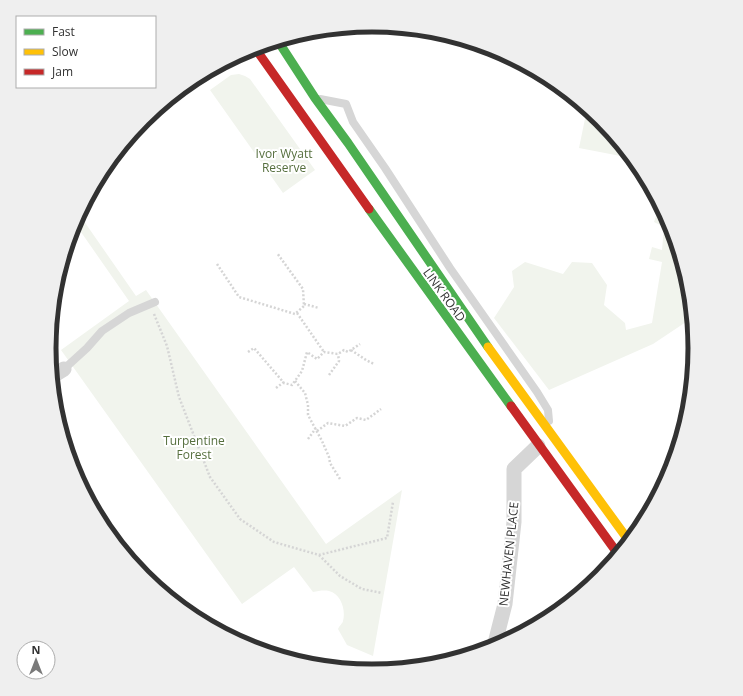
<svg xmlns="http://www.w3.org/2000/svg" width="743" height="696" font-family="'Open Sans',sans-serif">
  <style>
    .green { fill: #f1f4ed }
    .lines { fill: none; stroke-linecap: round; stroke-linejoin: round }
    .path { stroke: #d5d5d5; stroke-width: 2.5; stroke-dasharray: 2 2; stroke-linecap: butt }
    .lane { stroke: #d6d6d6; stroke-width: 8 }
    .street { stroke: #d6d6d6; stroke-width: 15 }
    .fast { stroke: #4caf50; stroke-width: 9 }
    .slow { stroke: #ffc107; stroke-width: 9 }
    .jam { stroke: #c62828; stroke-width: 9 }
    .labels { text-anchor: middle; stroke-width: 4; stroke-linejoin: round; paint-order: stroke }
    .park-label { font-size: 12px; fill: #566f3e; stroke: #fff }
    .street-label { font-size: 12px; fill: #323232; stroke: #fff }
    .rim { fill: none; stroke: #323232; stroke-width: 5 }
  </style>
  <rect width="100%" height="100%" fill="#fff"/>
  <path class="green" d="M239 74 245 76 250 79 315 170 283 193 210 90 231 75Z
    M587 109 600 120 631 158 579 148Z
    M662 209 670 225 688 285 692 318 653 344 549 390 494 318 514 287 512 271 525 262 563 274 572 262 592 263 607 285 604 305 625 323 626 330 652 323 662 262 649 259 652 247 662 250 664 227 654 222 656 216 662 214Z
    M79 214 136 296 146 290 326 544 402 490 373 656 347 645 338 629C339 626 343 623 343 621 346 610 341 594 329 591 324 590 318 591 313 592L294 567 242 604 61 350 129 301 74 222Z"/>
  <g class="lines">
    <path class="path" d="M217 264 239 297 295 314 304 306 303 289 277 253
      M304 304 319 308
      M297 313 324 352
      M154 314 167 346 179 397 210 477 240 519 274 542 319 555 387 538 393 502
      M351 350 366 360 374 364
      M248 352 254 348 284 383 292 385 302 371 307 352 317 359 324 352 338 354 344 350 348 352 360 344
      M329 375 339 361 338 354
      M295 381 305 393 308 405V415L322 441 329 457 330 463 340 479
      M276 388 284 382
      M317 431 328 423 345 426 357 418 366 420 381 409
      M308 439 316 428
      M319 555 340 576 362 589 382 593"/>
    <path class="lane" d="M320 99 346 104 353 122 385 168 450 268 537 392 548 410 549 421
      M64 369 87 348 102 331 129 313 155 302"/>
    <path class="street" d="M51 377 64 369
      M494 647 505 604 514 522V469L538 446"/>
    <path class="fast" d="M278 41 315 98 348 143 488 347
      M369 209 511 406"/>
    <path class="slow" d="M488 347 629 541"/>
    <path class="jam" d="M255 48 369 209
      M511 406 618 554"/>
  </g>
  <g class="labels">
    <g class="park-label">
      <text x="284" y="158">Ivor Wyatt<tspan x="284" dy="14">Reserve</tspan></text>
      <text x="194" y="445">Turpentine<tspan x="194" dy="14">Forest</tspan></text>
    </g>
    <g class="street-label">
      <text transform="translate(444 295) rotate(54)" y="4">LINK ROAD</text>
      <text transform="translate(509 554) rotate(-84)" y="4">NEWHAVEN PLACE</text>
    </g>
  </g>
  <path d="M0 0H743V696H0ZM56 348a316 316 0 1 1 632 0a316 316 0 1 1-632 0Z" fill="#efefef" fill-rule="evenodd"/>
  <path class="rim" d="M56 348a316 316 0 1 1 632 0a316 316 0 1 1-632 0Z"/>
  <rect x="16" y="16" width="140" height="72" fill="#ffffff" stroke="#adadad"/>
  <rect x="24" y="29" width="20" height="6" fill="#4caf50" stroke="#adadad"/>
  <text x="52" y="36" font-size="12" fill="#323232">Fast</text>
  <rect x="24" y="49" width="20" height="6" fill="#ffc107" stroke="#adadad"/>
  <text x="52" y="56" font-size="12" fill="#323232">Slow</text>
  <rect x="24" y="69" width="20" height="6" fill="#c62828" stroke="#adadad"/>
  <text x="52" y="76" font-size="12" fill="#323232">Jam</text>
  <g transform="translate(36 660)"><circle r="19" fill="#ffffff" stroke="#adadad"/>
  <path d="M0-3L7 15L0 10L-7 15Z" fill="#7a7a7a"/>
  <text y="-6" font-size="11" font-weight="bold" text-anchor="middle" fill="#323232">N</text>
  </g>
</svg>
